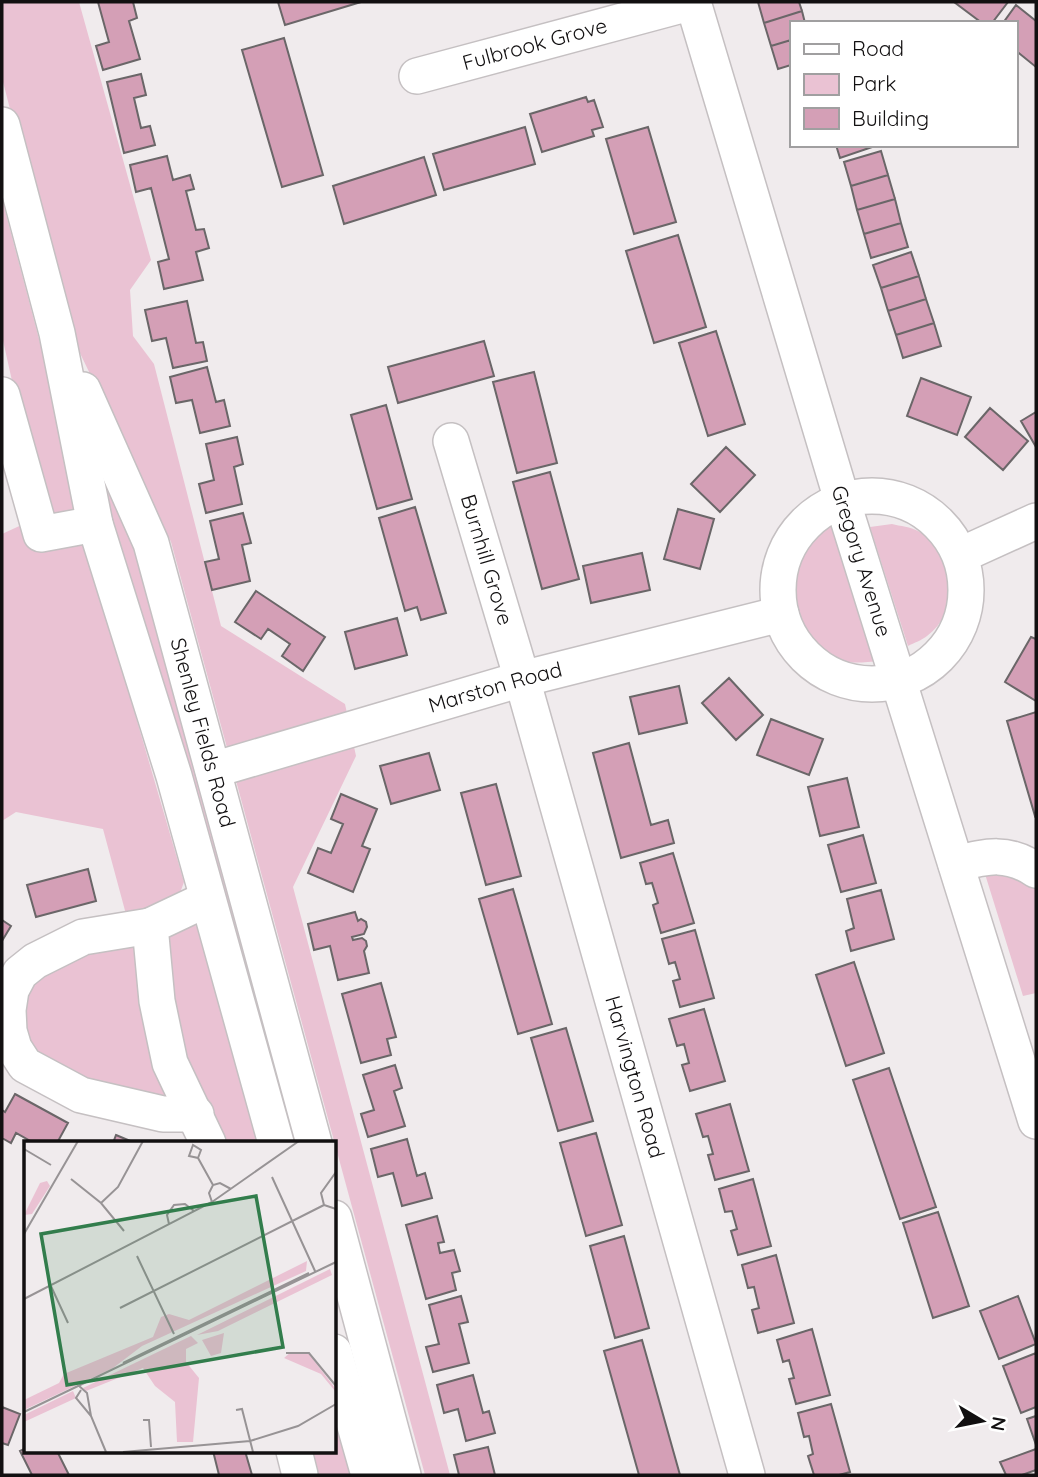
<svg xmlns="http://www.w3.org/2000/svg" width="1038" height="1477" font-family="Quicksand,sans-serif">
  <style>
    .green { fill: #eac2d3 }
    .building { fill: #d49fb6; stroke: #6a6668; stroke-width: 2 }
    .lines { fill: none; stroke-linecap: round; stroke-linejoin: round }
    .minor-casing { stroke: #c5c0c2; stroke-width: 38 }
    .minor { stroke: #fff; stroke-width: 35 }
    .labels { text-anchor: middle; stroke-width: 6; stroke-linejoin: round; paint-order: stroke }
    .street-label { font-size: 21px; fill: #121011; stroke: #fff }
    .inset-road { fill: none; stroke: #979395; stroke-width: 2 }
    .view { fill: #327d4c; fill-opacity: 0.15; stroke: #327d4c; stroke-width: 3.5 }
    .inset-edge { fill: none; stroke: #121011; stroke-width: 3.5 }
  </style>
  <rect width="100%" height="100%" fill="#f0ebed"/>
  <path class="green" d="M2 2H79L151 260 130 290 133 336 154 364 221 626 345 704 356 756 293 887 450 1475H425L171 542 65 322 2 78Z
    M2 199 43 354 91 563 184 882 180 893 127 918 103 829 16 812 2 821V534L28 522 40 506 2 336Z
    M110 476 144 571 301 1143H286L101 480Z
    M834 521 879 661C868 662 852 664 842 661 799 647 776 598 795 557 803 540 819 530 834 521Z
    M892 524C900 526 911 527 918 531 958 550 962 610 927 636 922 640 914 643 908 646L870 527Z
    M985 874 1015 875 1036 882V993L1023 996Z
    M184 923 199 926 261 1143H219L184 1064 163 940Z
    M135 940 170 1102 136 1103 34 1058 17 1035 24 989 49 964Z
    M334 1400 356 1475H316L309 1451H334Z"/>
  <path class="building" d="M98 2H133L137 18 129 21 140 59 103 70 96 46 109 42Z
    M278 2H361L285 25Z
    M758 2H799L802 11 764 23Z
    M954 2H1008L992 23H982Z
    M1016 5 1036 21V67L1015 50V23H1003Z
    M802 11 805 23H791V40L771 46 764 23Z
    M284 38 323 175 282 187 242 50Z
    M791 40V65L778 69 771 46Z
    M141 74 146 95 134 98 141 128 150 126 155 145 124 153 107 82Z
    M586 97 588 102 594 100 603 127 592 130 594 136 542 152 530 114Z
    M525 127 535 164 444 190 433 154Z
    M648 127 676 222 634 234 606 139Z
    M836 145H878L840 158Z
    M881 151 888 175 851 186 844 162Z
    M167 156 173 180 190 175 194 189 186 191 196 230 204 229 209 248 196 252 203 280 164 289 158 262 169 259 151 188 136 192 130 165Z
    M424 157 436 195 344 224 333 186Z
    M888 175 895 199 857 210 851 186Z
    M895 199 901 223 864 234 857 210Z
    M901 223 908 247 871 258 864 234Z
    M678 235 706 327 654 343 626 251Z
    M911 252 919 276 881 288 873 265Z
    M919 276 926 299 888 311 881 288Z
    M926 299 934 323 896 335 888 311Z
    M187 301 196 343 203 342 207 361 173 368 166 338 152 341 145 310Z
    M934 323 941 346 903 358 896 335Z
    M716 331 745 424 708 436 679 343Z
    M484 341 494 376 398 403 388 367Z
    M207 367 216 402 224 400 230 426 200 433 192 400 176 403 170 377Z
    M534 372 557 463 517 473 493 382Z
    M921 378 971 397 957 435 907 416Z
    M386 405 412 499 377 509 351 415Z
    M990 408 1028 441 1003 470 965 437Z
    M1036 412V447L1021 421Z
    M237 437 243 464 234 467 242 504 206 513 199 484 214 480 206 444Z
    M726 447 755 475 720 512 691 484Z
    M550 472 579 579 542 589 513 482Z
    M415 507 446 613 421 620 417 607 405 611 379 518Z
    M678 509 714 519 700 569 664 559Z
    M243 513 251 543 242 545 250 581 212 590 205 562 219 559 210 521Z
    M642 553 650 590 591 603 583 566Z
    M256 591 325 637 303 671 282 656 290 644 268 629 261 639 235 622Z
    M397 618 407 655 355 669 345 632Z
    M1031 637 1036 639V701L1005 682Z
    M729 678 763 715 736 740 702 703Z
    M679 686 687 723 639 734 630 697Z
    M1036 712V815L1035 816 1007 721Z
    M771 719 823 739 809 775 757 755Z
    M629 743 651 825 668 820 674 843 621 858 593 753Z
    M429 753 440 790 391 804 380 766Z
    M847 778 859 827 820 836 808 787Z
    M496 784 521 876 486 885 461 793Z
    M341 794 377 809 362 846 370 849 353 892 308 873 318 848 331 853 343 824 331 819Z
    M863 835 876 883 841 892 828 845Z
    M673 853 694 923 661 933 653 905 658 903 652 883 646 884 640 863Z
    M88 869 96 901 36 917 27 885Z
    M513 889 552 1024 518 1034 479 899Z
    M881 890 894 939 851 951 846 931 854 928 847 899Z
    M355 912 358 921 361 919 366 922 367 927 364 934 352 937 353 940 362 938 366 941 367 946 364 951 369 973 338 980 330 946 314 950 308 924Z
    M2 920 11 926 2 941Z
    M695 930 714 998 680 1007 673 981 680 979 675 962 669 964 662 939Z
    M854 962 884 1053 846 1066 816 975Z
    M381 983 396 1037 387 1039 391 1055 361 1063 342 994Z
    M704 1009 725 1081 690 1091 682 1065 689 1063 684 1044 677 1046 669 1019Z
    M566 1028 593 1121 558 1131 531 1038Z
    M395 1065 402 1088 394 1091 405 1126 368 1137 361 1114 374 1110 363 1075Z
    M889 1068 936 1207 900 1219 853 1080Z
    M15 1094 68 1123 57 1143H34L16 1133 11 1143 2 1138V1110L5 1112Z
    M730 1104 749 1171 715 1180 708 1155 713 1154 708 1136 703 1137 696 1114Z
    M596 1133 622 1225 586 1236 560 1143Z
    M116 1135 135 1143H113Z
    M407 1139 417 1176 425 1173 432 1198 402 1206 393 1173 378 1177 371 1149Z
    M753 1179 771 1246 738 1255 731 1231 737 1229 732 1211 725 1212 719 1189Z
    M938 1212 969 1306 933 1318 903 1223Z
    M437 1216 444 1242 438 1243 440 1253 454 1250 460 1271 452 1273 456 1290 426 1299 406 1225Z
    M624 1236 649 1328 615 1338 590 1246Z
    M776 1255 794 1323 758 1333 752 1310 759 1308 754 1287 748 1288 742 1265Z
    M461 1296 468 1322 459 1324 469 1363 433 1372 426 1347 439 1344 429 1305Z
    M1018 1296 1036 1344 999 1359 980 1311Z
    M812 1329 830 1395 796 1404 789 1379 794 1378 789 1360 783 1362 777 1340Z
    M642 1340 680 1475H639L604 1351Z
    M1036 1353V1407L1021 1413 1003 1366Z
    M473 1375 483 1413 489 1411 495 1433 466 1441 458 1409 444 1413 437 1385Z
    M831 1404 850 1472 839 1475H814L808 1456 813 1454 809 1436 804 1437 798 1413Z
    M2 1407 20 1414 8 1445 2 1443Z
    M1036 1416V1445L1027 1419Z
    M488 1447 495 1475H459L454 1455Z
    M26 1448V1451H57L69 1475H32L20 1451Z
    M1036 1449V1470L1022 1475H1006L1000 1462Z
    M213 1451H245L252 1475H219Z"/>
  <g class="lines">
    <g class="minor-casing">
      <g id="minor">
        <path id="s1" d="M693 2 842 500 1036 1121"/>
        <path id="s2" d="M417 76 693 2"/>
        <path d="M2 125 57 333 95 524 174 776 276 1143"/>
        <path id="s3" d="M83 390 151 543 314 1143"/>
        <path d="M2 395 41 534 95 524"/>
        <path id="s4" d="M451 441 522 679 747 1475"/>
        <circle cx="872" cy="590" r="94"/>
        <path d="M961 555 1036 521"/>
        <path id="s5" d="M213 770 522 679 781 614"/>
        <path d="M956 864C988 856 1007 851 1036 870"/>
        <path d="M207 899 150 926 157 1001 170 1063 208 1143"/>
        <path d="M150 926 83 937 35 961 20 973 11 990 8 1010 9 1031 14 1048 25 1065 81 1095 163 1114H196"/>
        <path d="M334 1218 403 1475"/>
        <path d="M334 1352 369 1475"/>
        <path d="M294 1451 300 1475"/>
      </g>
    </g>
    <use href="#minor" class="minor"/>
  </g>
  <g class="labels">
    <g class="street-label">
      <text dy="7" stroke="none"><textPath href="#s2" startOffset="122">Fulbrook Grove</textPath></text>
      <text dy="7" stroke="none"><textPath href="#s4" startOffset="124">Burnhill Grove</textPath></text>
      <text dy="7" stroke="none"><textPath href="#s1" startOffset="584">Gregory Avenue</textPath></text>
      <text dy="7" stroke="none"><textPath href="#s5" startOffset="294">Marston Road</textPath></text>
      <text dy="7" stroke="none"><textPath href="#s3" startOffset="364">Shenley Fields Road</textPath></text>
      <text dy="7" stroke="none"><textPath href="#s4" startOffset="662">Harvington Road</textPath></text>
    </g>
  </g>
  <g transform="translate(24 1141)">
    <rect width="312" height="312" fill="#f0ebed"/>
    <path d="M23 40 26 45 8 73 0 74 16 42ZM283 120 282 130 118 205 89 227 0 269V259L35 242 40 233 129 196 137 176 145 173 165 179ZM306 128 308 134 194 190 173 194ZM200 192 197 212 187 215 178 199ZM167 195 174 202 162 208V221L175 237 169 301H153L151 261 131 245 119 227 62 250 59 247ZM267 211 285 213 311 247V250L297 233 260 217ZM49 250 52 257 0 281V274Z" fill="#eac2d3"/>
    <path class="inset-road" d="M0 8 27 24M174 17 177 9 169 4 165 15 174 17 189 44M312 31 297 52 300 64 312 68M248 36 291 130M47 38 77 62 100 90M188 61 185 52 189 44 196 42 207 48M77 62 94 46 119 0M145 83 143 74 150 64 161 63 170 70M0 93 54 0M113 115 150 193M26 143 44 182M0 158 188 61 275 0M96 167 300 64M262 212H285L312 245M99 222 285 132M54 244 63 252 67 275 82 311M57 249 52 257 67 275M212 269 218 268 229 311M0 271 312 121M119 279H125L127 306M99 311 226 300 274 285 312 263"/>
    <path class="view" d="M232 55 259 206 43 244 17 93Z"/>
    <rect width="312" height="312" class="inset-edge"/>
  </g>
  <rect width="1038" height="1477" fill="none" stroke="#121011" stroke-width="7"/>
  <rect x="790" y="21" width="228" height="126" fill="#ffffff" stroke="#a09fa0" stroke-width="2"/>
  <rect x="804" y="44" width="35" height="10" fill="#ffffff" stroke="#a09fa0" stroke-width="2"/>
  <text x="852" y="56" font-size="21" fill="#121011">Road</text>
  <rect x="804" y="74" width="35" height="21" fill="#eac2d3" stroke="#a09fa0" stroke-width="2"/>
  <text x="852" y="91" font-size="21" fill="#121011">Park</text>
  <rect x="804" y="108" width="35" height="21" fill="#d49fb6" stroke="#a09fa0" stroke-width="2"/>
  <text x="852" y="126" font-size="21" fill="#121011">Building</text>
  <g transform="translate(982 1421) rotate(100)" stroke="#ffffff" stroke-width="5" paint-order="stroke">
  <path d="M0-5L12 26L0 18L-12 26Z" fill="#121011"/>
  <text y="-10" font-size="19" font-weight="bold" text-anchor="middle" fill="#121011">N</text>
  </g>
</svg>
